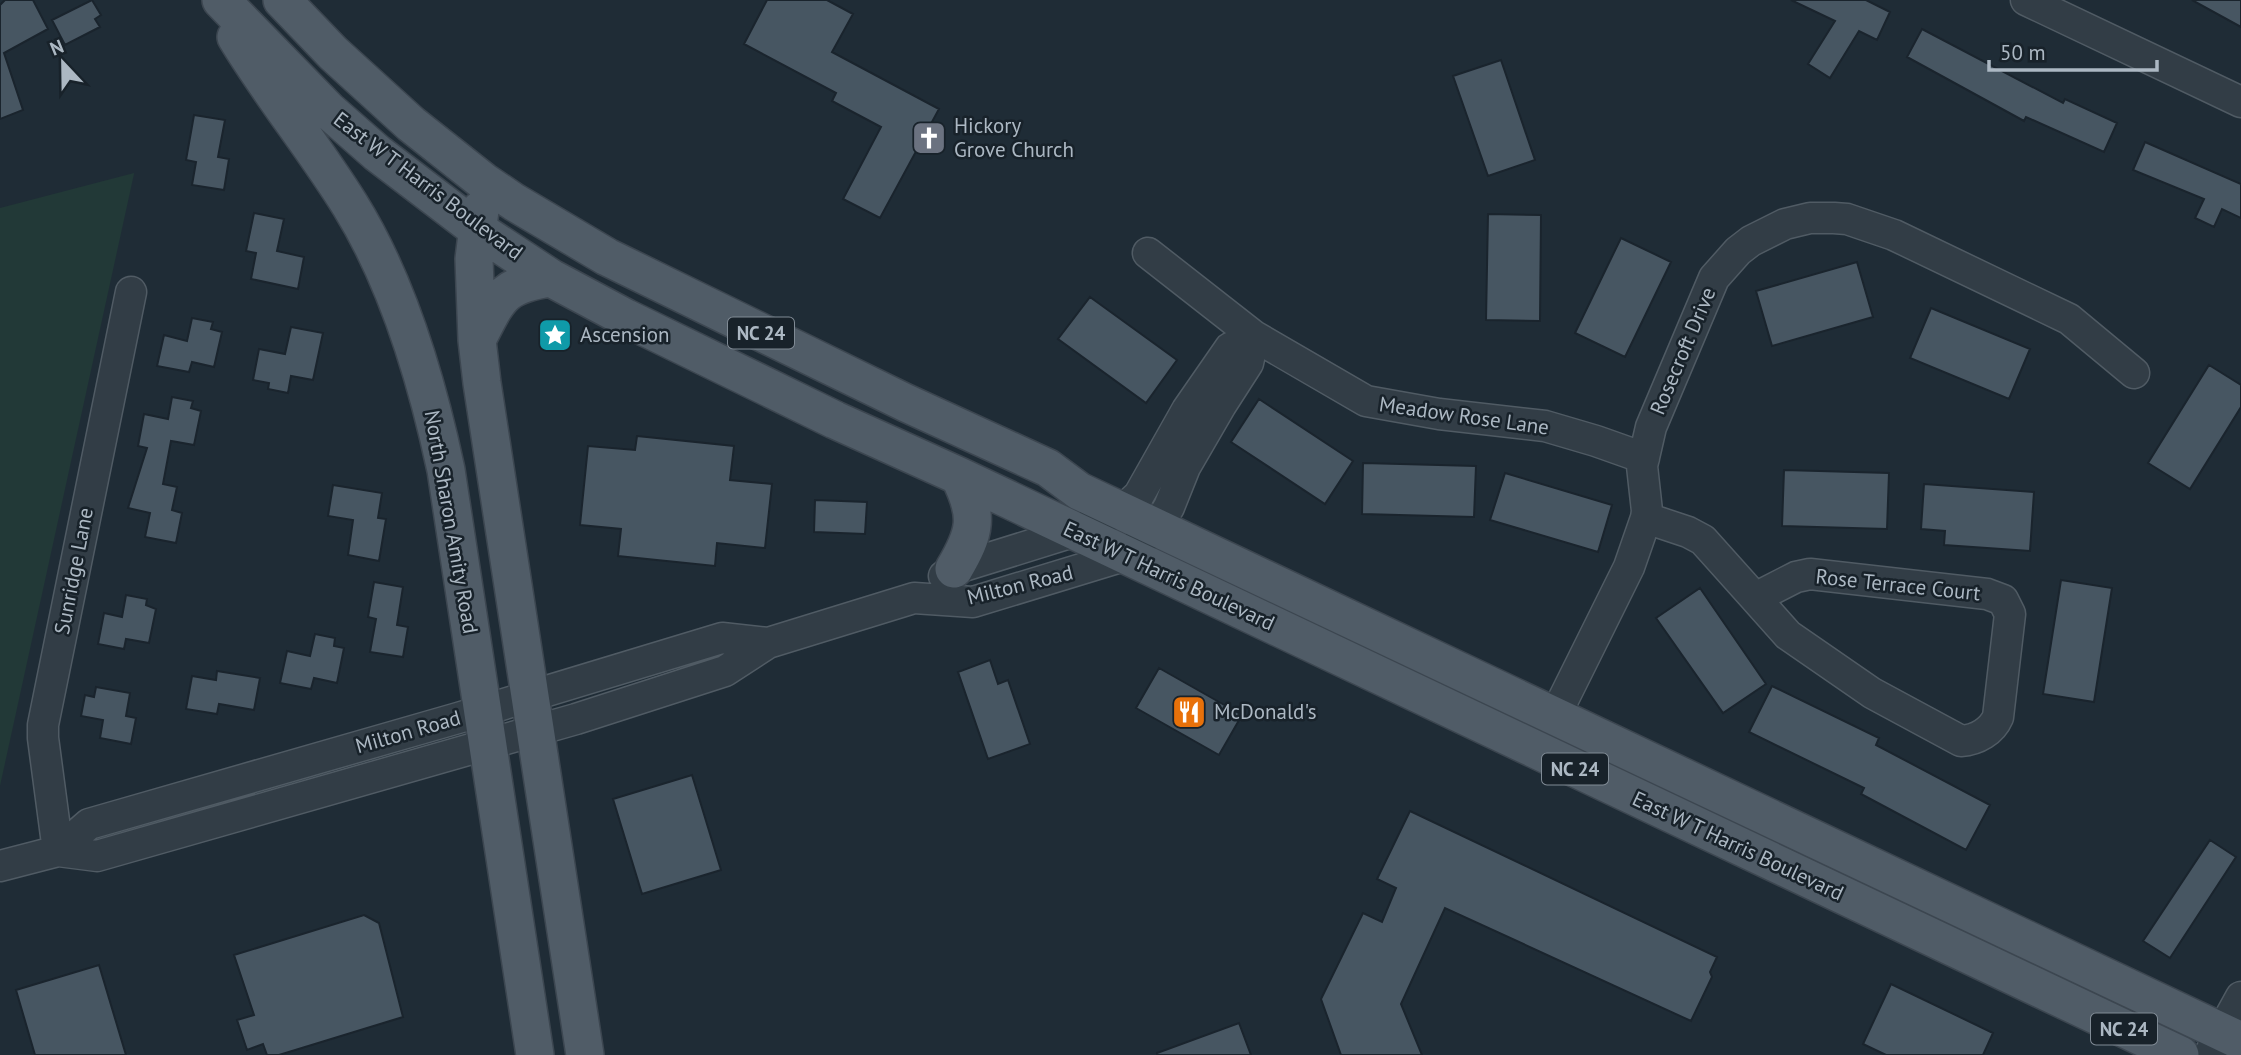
<svg xmlns="http://www.w3.org/2000/svg" width="2241" height="1055" font-family="'PT Sans',sans-serif">
  <style>
    .green { fill: #223937 }
    .building { fill: #475662; stroke: #1a242d; stroke-width: 2 }
    .lines { fill: none; stroke-linecap: round; stroke-linejoin: round }
    .minor-casing { stroke: #505b64; stroke-width: 33 }
    .major-casing { stroke: #3c4650; stroke-width: 40 }
    .minor { stroke: #323d46; stroke-width: 30 }
    .major { stroke: #505c67; stroke-width: 37 }
    .labels { text-anchor: middle; stroke-width: 5; stroke-linejoin: round; paint-order: stroke }
    .shield { fill: #18222a; stroke: #808b95; stroke-width: 2 }
    .shield-label { font-size: 19px; font-weight: bold; fill: #acb8c3 }
    .poi-label { font-size: 21px; fill: #acb8c3; stroke: #18222a; text-anchor: start }
    .street-label { font-size: 21px; fill: #acb8c3; stroke: #18222a }
  </style>
  <rect width="100%" height="100%" fill="#1f2c36"/>
  <path class="green" d="M134 173V174L0 786V208Z"/>
  <path class="building" d="M5 0H33L48 29 4 53 23 110 0 119V5Z
    M92 0 101 15 95 19 100 27 65 45 52 20Z
    M767 0H827L853 14 832 52 939 109 880 218 843 199 881 127 832 101 836 93 744 44Z
    M1791 0H1866L1890 12 1877 40 1859 31 1830 78 1808 64 1835 21Z
    M2192 0H2241V27Z
    M1922 29 2063 103 2065 99 2117 123 2104 152 2026 117 2024 121 1907 57Z
    M1501 60 1535 160 1488 176 1453 76Z
    M194 115 225 120 218 157 229 159 224 190 192 185 196 162 186 160Z
    M2145 142 2241 184V218L2222 209 2214 227 2195 218 2204 199 2133 170Z
    M254 213 284 219 277 251 304 257 298 289 251 279 256 253 246 251Z
    M1488 214 1541 215 1540 321 1486 320Z
    M1621 238 1671 262 1625 357 1575 333Z
    M1857 262 1873 317 1772 346 1756 291Z
    M1090 297 1177 360 1146 403 1058 339Z
    M1931 308 2030 349 2009 399 1910 358Z
    M192 318 213 322 211 329 222 332 214 367 192 362 189 372 157 366 164 335 187 341Z
    M291 327 323 333 313 380 291 376 288 393 268 389 269 383 253 380 259 349 285 354Z
    M2209 365 2241 385V407L2190 489 2148 463Z
    M172 397 193 401 191 408 201 411 194 445 171 441 163 484 177 487 172 510 182 513 176 543 145 537 150 513 128 508 147 448 138 446 144 414 168 419Z
    M1259 399 1353 461 1325 504 1231 442Z
    M637 436 734 446 730 480 772 484 765 548 717 543 715 566 618 556 621 529 580 525 588 446 635 450Z
    M1363 463 1476 466 1474 517 1362 514Z
    M1784 470 1889 473 1887 529 1782 526Z
    M1505 473 1612 505 1598 552 1490 520Z
    M1924 484 2034 492 2030 551 1944 545 1945 531 1921 529Z
    M333 485 382 493 378 518 386 519 379 561 348 555 353 520 328 516Z
    M815 500 867 502 865 534 814 532Z
    M2061 580 2112 588 2094 702 2043 694Z
    M374 582 403 587 397 625 408 627 403 657 370 652 376 619 368 617Z
    M1700 588 1766 684 1723 713 1656 618Z
    M126 595 147 599 146 605 156 609 149 643 126 639 124 649 98 644 104 613 122 617Z
    M315 634 335 638 334 646 344 648 337 683 314 678 311 689 280 683 287 651 310 656Z
    M990 660 998 684 1008 680 1030 744 988 759 958 672Z
    M1159 668 1242 715 1219 755 1136 708Z
    M217 671 260 678 254 710 219 704 217 714 186 709 192 676 216 680Z
    M1772 686 1879 738 1876 745 1990 805 1966 850 1861 794 1864 788 1749 732Z
    M96 687 130 693 126 716 136 718 131 744 100 738 103 720 81 716 85 695 94 697Z
    M692 775 721 870 642 894 613 799Z
    M1410 811 1717 957 1710 972 1712 977 1691 1021 1445 908 1401 1004 1422 1055H1341L1321 999 1363 913 1382 922 1396 888 1377 879Z
    M2210 840 2236 857 2170 958 2143 941Z
    M364 915 379 923 403 1017 279 1055H267L263 1044 247 1050 237 1020 254 1015 234 955Z
    M99 965 126 1055H35L16 990Z
    M1891 984 1993 1033 1983 1055H1886L1863 1044Z
    M1239 1023 1251 1055H1157V1053Z"/>
  <g class="lines">
    <g class="minor-casing">
      <path id="minor" d="M2026 0 2241 102
        M1148 253 1254 336 1366 401 1439 414 1545 426 1596 441 1644 458
        M1646 518 1688 532 1703 540 1755 598
        M1810 574 1987 594 2003 600 2010 614 1998 717C1992 731 1977 740 1961 741L1872 693 1788 635 1755 598 1796 577Z
        M944 576 954 569 1073 532 1123 510 1139 495 1187 410 1230 348 1254 336
        M1555 716 1629 567 1646 518 1647 511 1642 466 1651 427 1714 278 1738 251 1751 241 1785 224 1810 218H1834L1847 219 1894 235 2069 319 2134 373
        M58 851 89 824 458 718 722 638 768 643
        M58 851 43 738V725L131 292
        M0 866 58 851 97 856 576 719 725 671 768 643 914 598 973 602 1124 556 1157 527 1169 507 1185 467 1221 405 1248 363 1254 336
        M2209 1055 2241 997"/>
    </g>
    <g class="major-casing">
      <path id="major" d="M221 0 328 110 377 153 478 230 551 278 626 318 835 420 959 476 2180 1055
        M282 0 333 53 411 124 483 181 514 202 607 257 906 403 1048 468 1079 491 2241 1041
        M236 37C271 95 314 147 350 205 398 282 427 381 446 470L535 1055
        M480 210 474 259 477 340 482 383 585 1055
        M477 340C499 297 502 285 551 278
        M954 569C976 532 979 516 959 476"/>
    </g>
    <use href="#minor" class="minor"/>
    <use href="#major" class="major"/>
  </g>
  <defs>
    <g id="church-square" transform="scale(1.75)"><rect x="-9" y="-9" width="18" height="18" rx="4" fill="#6b7280" stroke="#18222a"/><path d="M-1.2-6h2.4v3.5h3.3v2.4h-3.3V6h-2.4V-.1h-3.3v-2.4h3.3Z" fill="#fff"/></g>
    <g id="sight-square" transform="scale(1.75)"><rect x="-9" y="-9" width="18" height="18" rx="4" fill="#0f9aa8" stroke="#18222a"/><path d="M0-6L1.8-2.2L6-1.7L2.9 1.2L3.7 5.4L0 3.3L-3.7 5.4L-2.9 1.2L-6-1.7L-1.8-2.2Z" fill="#fff"/></g>
    <g id="restaurant-square" transform="scale(1.75)"><rect x="-9" y="-9" width="18" height="18" rx="4" fill="#e8710a" stroke="#18222a"/><path d="M-5-6h1v4h1v-4h1v4h1v-4h1v5L-1.5 .5V6h-2V.5L-5-1ZM5-6V6H3V1.5H1.5Q1.5-4 5-6Z" fill="#fff"/></g>
  </defs>
  <g fill-rule="evenodd">
    <use href="#church-square" x="929" y="138"/>
    <use href="#sight-square" x="555" y="335"/>
    <use href="#restaurant-square" x="1189" y="712"/>
  </g>
  <g class="labels">
    <g class="shield">
      <rect x="728" y="317.5" width="66" height="31" rx="5"/>
      <rect x="1542" y="753.5" width="66" height="31" rx="5"/>
      <rect x="2091" y="1013.5" width="66" height="31" rx="5"/>
    </g>
    <g class="shield-label">
      <text x="761" y="340">NC 24</text>
      <text x="1575" y="776">NC 24</text>
      <text x="2124" y="1036">NC 24</text>
    </g>
    <g class="poi-label">
      <text x="954" y="133">Hickory<tspan x="954" dy="24">Grove Church</tspan></text>
      <text x="580" y="342">Ascension</text>
      <text x="1214" y="719">McDonald's</text>
    </g>
    <g class="street-label">
      <text transform="translate(428 186) rotate(37)" y="7">East W T Harris Boulevard</text>
      <text transform="translate(1683 351) rotate(-67)" y="7">Rosecroft Drive</text>
      <text transform="translate(1464 416) rotate(8)" y="7">Meadow Rose Lane</text>
      <text transform="translate(451 522) rotate(80)" y="7">North Sharon Amity Road</text>
      <text transform="translate(74 571) rotate(-79)" y="7">Sunridge Lane</text>
      <text transform="translate(1169 576) rotate(25)" y="7">East W T Harris Boulevard</text>
      <text transform="translate(1020 585) rotate(-14)" y="7">Milton Road</text>
      <text transform="translate(1898 585) rotate(6)" y="7">Rose Terrace Court</text>
      <text transform="translate(408 732) rotate(-16)" y="7">Milton Road</text>
      <text transform="translate(1738 846) rotate(25)" y="7">East W T Harris Boulevard</text>
    </g>
  </g>
  <g transform="translate(63 63) rotate(338)" stroke="#18222a" stroke-width="5" paint-order="stroke">
  <path d="M0-5L12 26L0 18L-12 26Z" fill="#acb8c3"/>
  <text y="-10" font-size="19" font-weight="bold" text-anchor="middle" fill="#acb8c3">N</text>
  </g>
  <path d="M1989 60v10h168v-10" fill="none" stroke="#acb8c3" stroke-width="3.5"/>
  <text x="2000" y="60" font-size="21" fill="#acb8c3" stroke="#18222a" stroke-width="5" paint-order="stroke">50 m</text>
</svg>
